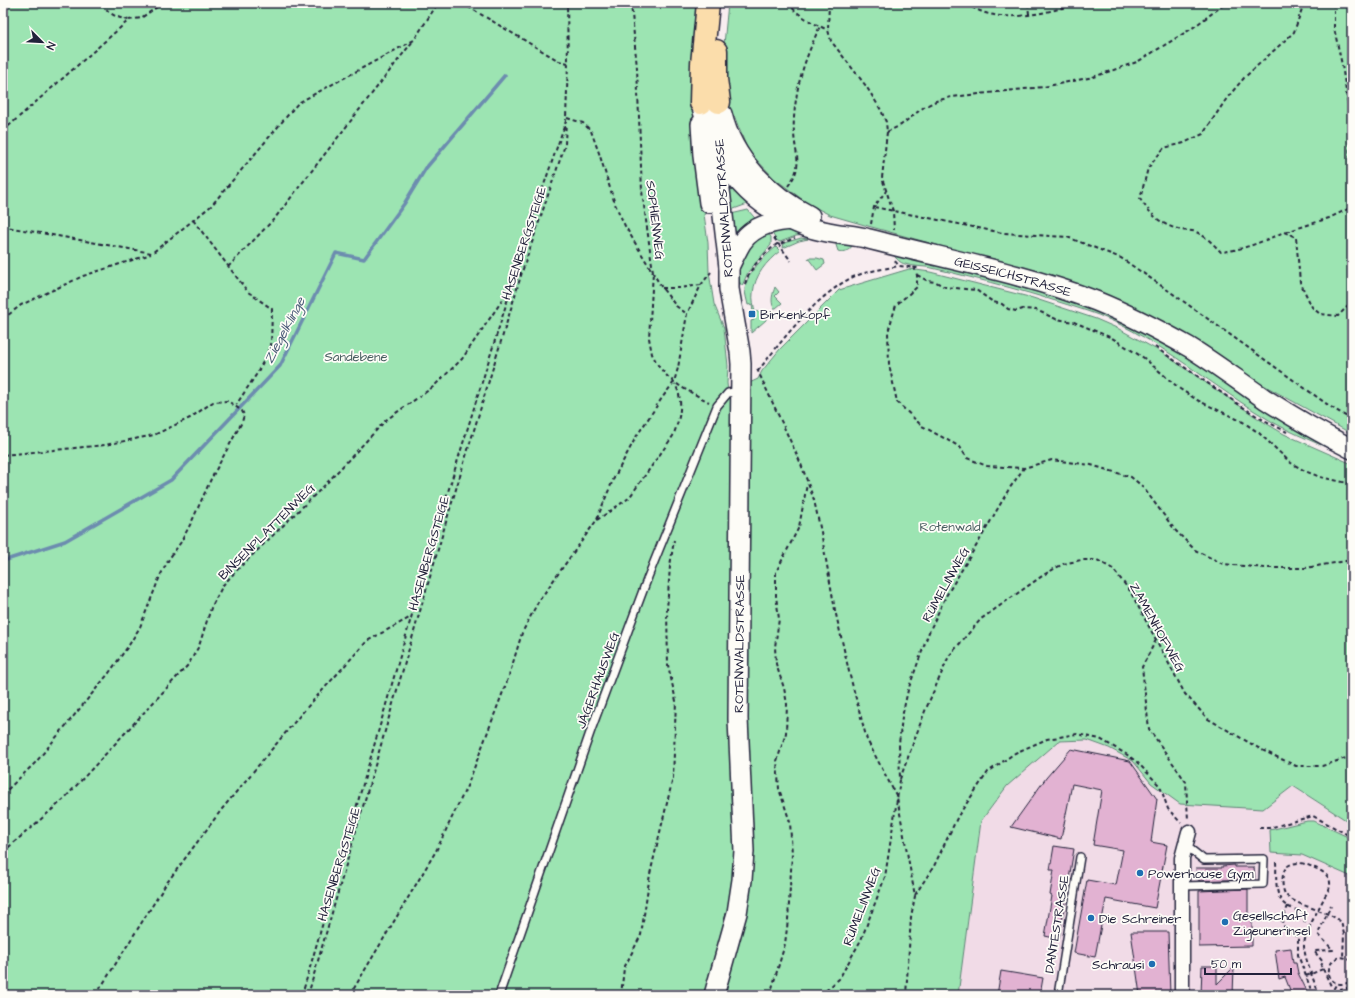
<svg xmlns="http://www.w3.org/2000/svg" width="1355" height="998" font-family="'Architects Daughter',sans-serif">
  <style>
    .built { fill: #f1dbe7 }
    .green { fill: #9ce4b2; stroke: #5f8376 }
    .lines { fill: none; stroke-linecap: round; stroke-linejoin: round }
    .stream { stroke: #6c8caf; stroke-width: 3.5 }
    .building { fill: #e2b2d2; stroke: #22223b }
    .service-casing { stroke: #22223b; stroke-width: 10 }
    .minor-casing { stroke: #22223b; stroke-width: 17 }
    .secondary-casing { stroke: #22223b; stroke-width: 22 }
    .trunk-casing { stroke: #22223b; stroke-width: 25 }
    .path { stroke: #22223b; stroke-width: 2; stroke-dasharray: 4 3; stroke-linecap: butt }
    .service { stroke: #fdfcf7; stroke-width: 7 }
    .minor { stroke: #fdfcf7; stroke-width: 14 }
    .secondary { stroke: #fdfcf7; stroke-width: 19 }
    .trunk { stroke: #fbddab; stroke-width: 22 }
    .poi-dot { fill: #1f6fb2; stroke: #fdfcf7; stroke-width: 1.5 }
    .labels { text-anchor: middle; stroke-width: 3.5; stroke-linejoin: round; paint-order: stroke }
    .street-label { font-size: 13px; fill: #22223b; stroke: #fdfcf7 }
    .poi-label { font-size: 13px; fill: #22223b; stroke: #fdfcf7; text-anchor: start }
    .park-label { font-size: 13px; fill: #475c5f; stroke: #fdfcf7 }
    .water-label { font-size: 14px; font-style: italic; fill: #475775; stroke: #fdfcf7 }
  </style>
  <rect width="100%" height="100%" fill="#f8edf0"/>
  <filter id="ink" filterUnits="userSpaceOnUse"><feTurbulence type="fractalNoise" baseFrequency=".025" numOctaves="2"/><feDisplacementMap in="SourceGraphic" scale="8" xChannelSelector="R" yChannelSelector="G"/><feConvolveMatrix kernelMatrix="1 2 1 2 8 2 1 2 1" color-interpolation-filters="sRGB"/></filter>
  <g filter="url(#ink)">
    <path class="built" d="M1087 740 1109 748 1133 761 1151 783 1263 809 1293 786 1352 824V899L1350 935 1352 940V995H958L981 821 1007 786 1059 741Z"/>
    <path class="green" d="M3 3H698L692 50 690 91H694L699 162 707 213 704 214 708 243 709 272 714 304 724 328 728 366 727 383 728 393 758 379 762 371 780 349 839 290 909 269 930 272 1033 298 1096 319 1119 329 1161 352 1259 419 1284 434 1352 464V824L1293 786 1263 809 1180 804 1151 783 1133 761 1109 748 1087 740 1059 741 1007 786 981 821 958 995H3Z
      M728 3H1352V434L1258 382 1201 344 1129 307 1074 283 868 226 830 215 807 203 775 179 748 151 735 118 726 103 723 55Z
      M725 173 753 202 731 210Z
      M748 210 759 223 736 247 731 214Z
      M781 225 806 235 796 236 780 242 776 240 771 231Z
      M765 229 771 237V245L748 272 742 286C735 278 739 254 745 246 751 240 759 235 765 229Z
      M801 238 808 239 799 241 783 248 784 243Z
      M837 243 852 246C849 251 843 253 838 251L836 245Z
      M776 247 780 251C766 262 755 275 753 293 752 299 754 306 755 312L764 311 766 320 751 333V321L754 320 752 304 748 305C747 300 745 294 745 289 747 272 764 257 776 247Z
      M893 255C962 270 1036 285 1100 312 1146 332 1188 358 1230 384 1265 406 1300 429 1335 451 1310 440 1284 430 1261 415 1205 381 1149 331 1087 311 1036 294 984 280 932 268 923 266 913 267 905 264 900 263 897 259 893 255Z
      M808 258H817L824 260 825 264 817 270Z
      M775 287 779 292 775 296 782 303 776 308H774C770 301 773 293 775 287Z
      M1307 821H1314L1352 839V877L1302 855 1271 853 1270 830Z"/>
    <g class="lines">
      <path class="stream" d="M3 561 65 541 171 480 280 366 336 253 364 259 404 204 426 168 505 75"/>
    </g>
    <path class="building" d="M1071 749 1130 761 1157 799 1151 842 1167 845 1155 908 1106 899 1095 957 1074 953 1087 880 1116 885 1123 850 1093 845 1102 790 1072 784 1061 839 1011 827 1046 778Z
      M1054 846 1074 849 1059 939 1045 936 1052 896 1050 895 1054 870H1050Z
      M1235 865V867H1254L1255 878H1247V879L1199 881V879H1197L1196 868H1222V866Z
      M1248 889V915H1252V946L1199 947V891Z
      M1131 932H1168L1170 995H1140Z
      M1291 948 1293 963H1296L1298 973 1309 995H1292L1285 977 1279 979 1275 950Z
      M1202 966H1217V984L1234 967 1233 995H1201Z
      M1001 971 1043 978 1040 995H997Z"/>
    <g class="lines">
      <g class="service-casing">
        <path id="service" d="M1182 886 1263 884 1264 859 1204 860 1185 845
          M499 995 591 730 648 577 717 406 728 393 741 391
          M1058 995 1080 857"/>
      </g>
      <g class="minor-casing">
        <path id="minor" d="M1182 995V858L1189 832"/>
      </g>
      <g class="secondary-casing">
        <g id="secondary">
          <path id="s1" d="M701 103C705 119 709 136 717 150 729 173 749 196 771 209 788 220 808 229 828 232 841 235 856 235 869 239 945 259 1023 273 1096 301 1128 314 1159 330 1189 347 1215 363 1240 382 1265 399 1293 417 1322 434 1352 449"/>
          <path d="M722 114C733 160 769 195 810 216"/>
          <path d="M701 124 703 156 709 203"/>
          <path d="M729 267C733 259 737 250 742 242 753 226 774 221 792 220"/>
          <path id="s2" d="M714 995 737 913 742 880 744 851 738 719 741 364 740 352 729 289V267L717 164 716 150 719 102"/>
        </g>
      </g>
      <g class="trunk-casing">
        <path id="trunk" d="M716 51V79L719 102
          M701 103 702 64 708 3"/>
      </g>
      <path class="path" d="M103 3C107 14 118 18 129 20
        M462 3 559 61 568 63
        M631 3 637 68 642 191 653 272 649 338 652 354 659 367 668 377 681 387 709 402
        M787 3C801 17 810 22 828 30
        M829 3 828 30 831 41 866 86 881 110 886 122 887 132 882 178 893 211 894 230
        M966 3C970 6 975 9 980 11 1007 23 1052 12 1078 3
        M1028 3 1029 15
        M1304 3 1294 32 1244 78 1227 98 1203 134 1184 143 1164 148 1148 168 1140 199C1151 215 1161 225 1181 230 1186 231 1192 230 1196 232 1206 236 1214 245 1221 252 1243 250 1264 241 1284 232L1296 237 1300 282 1312 307 1320 314 1338 316 1352 302
        M1334 3V28L1342 65 1349 111 1350 174 1352 186
        M567 118 583 123 591 131 599 153 615 204 625 226 662 288 676 306 687 314
        M3 131 129 20 141 18 163 3
        M887 132 901 125 924 107 936 101 951 97 1043 87 1093 77 1137 62 1191 29 1226 3
        M788 186C804 165 795 156 794 133 793 120 795 106 797 93 801 70 810 48 820 26
        M874 207 1003 233 1067 237 1121 258 1169 291 1331 407 1352 420
        M193 220 248 292 272 309 271 347 256 375 236 405
        M871 224 874 207 886 191
        M3 225 7 227 152 253 211 206 298 103 414 40 438 3
        M1286 232 1329 218 1352 207
        M774 238 791 261
        M895 261 899 266 918 268
        M228 267 275 218 413 41
        M914 267 917 275V287L896 305 888 332 889 364 897 402 922 426 960 447 967 458 987 466 1024 468
        M917 275 928 281 936 282 945 287 976 290 993 302 1002 304 1008 309 1016 311 1023 309 1036 310 1056 319 1074 322 1112 338 1144 358 1180 389 1197 400 1243 422 1259 433 1291 463 1305 471 1320 477 1352 484
        M515 281 522 271
        M745 284C750 267 763 255 777 244H780L795 238
        M662 288H680L701 285
        M3 319 21 305 83 276 151 254
        M1155 347 1238 404 1260 418 1287 432
        M757 369 801 464 814 500 821 532 835 610 850 676 867 740 897 797 915 896 911 917 906 995
        M758 371C783 339 815 297 851 278 865 271 884 269 899 266
        M3 455 105 445 154 435 190 418 213 402 228 401 242 411 244 415 242 422 211 479 192 521 181 542 169 559 160 576 140 627 129 645 109 673 36 762 3 794
        M597 520 629 498 673 436C680 418 684 401 675 384
        M1156 640 1142 667 1149 729 1186 782 1188 820
        M900 779 925 711 949 656 981 619 1045 574 1063 564 1081 560H1097L1113 569 1130 591 1185 694 1208 719 1260 749 1296 766H1322L1352 756
        M1259 828H1269L1313 816 1352 837
        M3 852 63 800 188 665 199 646 211 608 223 585 238 569 323 487 386 420 433 387 462 359 512 286
        M1276 862C1277 875 1273 898 1287 906 1292 909 1299 910 1304 915L1305 920 1304 923
        M915 895 934 866 958 816 988 772 1015 753 1047 739 1077 734 1100 739 1126 754 1137 762 1160 786 1168 809 1181 823
        M1288 906 1282 921 1286 931 1298 937V955L1313 995
        M1352 961C1330 946 1319 981 1340 984 1345 984 1349 983 1352 980
        M1323 969 1331 986
        M1306 976 1323 969 1321 966 1323 962 1314 951 1333 950 1318 934 1331 905
        M1339 989 1349 988 1352 991
        M96 995 166 884 222 809 302 713 367 641 411 617
        M302 995 442 511 536 208 566 121
        M308 995 446 522 523 269 565 145 568 63 567 3
        M350 995 436 851 468 784 509 676 522 633 538 602 596 521 613 480 636 437 662 398 674 382 678 368 687 314 701 285 711 272
        M621 995 624 968 641 935 650 874 673 778 676 701 668 665 667 610 670 566 674 540
        M770 995 785 944 788 920 792 854 790 822 779 789 777 761 786 733 787 704 784 688 776 664 775 647 779 619 776 596V572L799 527 807 484
        M821 995 839 979 861 940 885 877 900 780 899 744 902 717 908 690 929 632 946 596 978 543 1009 489 1024 468 1052 460 1091 465 1131 477 1142 486 1175 530 1195 550 1223 564 1265 568H1305L1352 560
        M1320 995C1315 985 1304 957 1304 946 1304 933 1319 909 1325 896 1327 893 1330 889 1330 885 1331 876 1322 871 1315 868 1308 865 1300 861 1292 864 1286 866 1284 870 1283 875 1282 880 1282 892 1287 896 1299 907 1328 910 1341 922L1344 934 1343 957
        M1330 995 1337 983"/>
      <use href="#service" class="service"/>
      <use href="#minor" class="minor"/>
      <use href="#secondary" class="secondary"/>
      <use href="#trunk" class="trunk"/>
    </g>
  </g>
  <g class="poi-dot">
    <rect x="748" y="310" width="8" height="8" rx="2"/>
    <circle cx="1140" cy="873" r="4"/>
    <circle cx="1091" cy="918" r="4"/>
    <circle cx="1225" cy="922" r="4"/>
    <circle cx="1152" cy="964" r="4"/>
  </g>
  <g class="labels">
    <g class="street-label">
      <text transform="translate(723 208) rotate(-94)" y="5">ROTENWALDSTRASSE</text>
      <text transform="translate(656 220) rotate(83)" y="5">SOPHIENWEG</text>
      <text transform="translate(523 243) rotate(-72)" y="5">HASENBERGSTEIGE</text>
      <text dy="5" stroke="none"><textPath href="#s1" startOffset="383">GEISSEICHSTRASSE</textPath></text>
      <text transform="translate(266 531) rotate(-45)" y="5">BINSENPLATTENWEG</text>
      <text transform="translate(428 553) rotate(-74)" y="5">HASENBERGSTEIGE</text>
      <text transform="translate(945 584) rotate(-61)" y="5">RÜMELINWEG</text>
      <text transform="translate(1158 627) rotate(61)" y="5">ZAMENHOFWEG</text>
      <text dy="5" stroke="none"><textPath href="#s2" startOffset="355">ROTENWALDSTRASSE</textPath></text>
      <text transform="translate(597 680) rotate(-70)" y="5">JÄGERHAUSWEG</text>
      <text transform="translate(338 864) rotate(-73)" y="5">HASENBERGSTEIGE</text>
      <text transform="translate(861 906) rotate(-69)" y="5">RÜMELINWEG</text>
      <text transform="translate(1056 924) rotate(-81)" y="5">DANTESTRASSE</text>
    </g>
    <g class="poi-label">
      <text x="760" y="319">Birkenkopf</text>
      <text x="1148" y="878">Powerhouse Gym</text>
      <text x="1233" y="920">Gesellschaft<tspan x="1233" dy="15">Zigeunerinsel</tspan></text>
      <text x="1099" y="923">Die Schreiner</text>
      <text x="1144" y="969" text-anchor="end">Schrausi</text>
    </g>
    <g class="park-label">
      <text x="356" y="361">Sandebene</text>
      <text x="950" y="531">Rotenwald</text>
    </g>
    <g class="water-label">
      <text transform="translate(284 330) rotate(-62)" y="5">Ziegelklinge</text>
    </g>
  </g>
  <rect width="1355" height="998" fill="none" stroke="#fdfcf7" stroke-width="16"/>
  <rect x="8" y="8" width="1339" height="982" fill="none" stroke="#22223b" stroke-width="1.5" filter="url(#ink)"/>
  <g transform="translate(42 42) rotate(114)" stroke="#fdfcf7" stroke-width="3" paint-order="stroke">
  <path d="M0-3L7 15L0 10L-7 15Z" fill="#22223b"/>
  <text y="-6" font-size="11" font-weight="bold" text-anchor="middle" fill="#22223b">N</text>
  </g>
  <path d="M1205 968v6h86v-6" fill="none" stroke="#22223b" stroke-width="2"/>
  <text x="1211" y="968" font-size="12" fill="#22223b" stroke="#fdfcf7" stroke-width="3" paint-order="stroke">50 m</text>
</svg>
